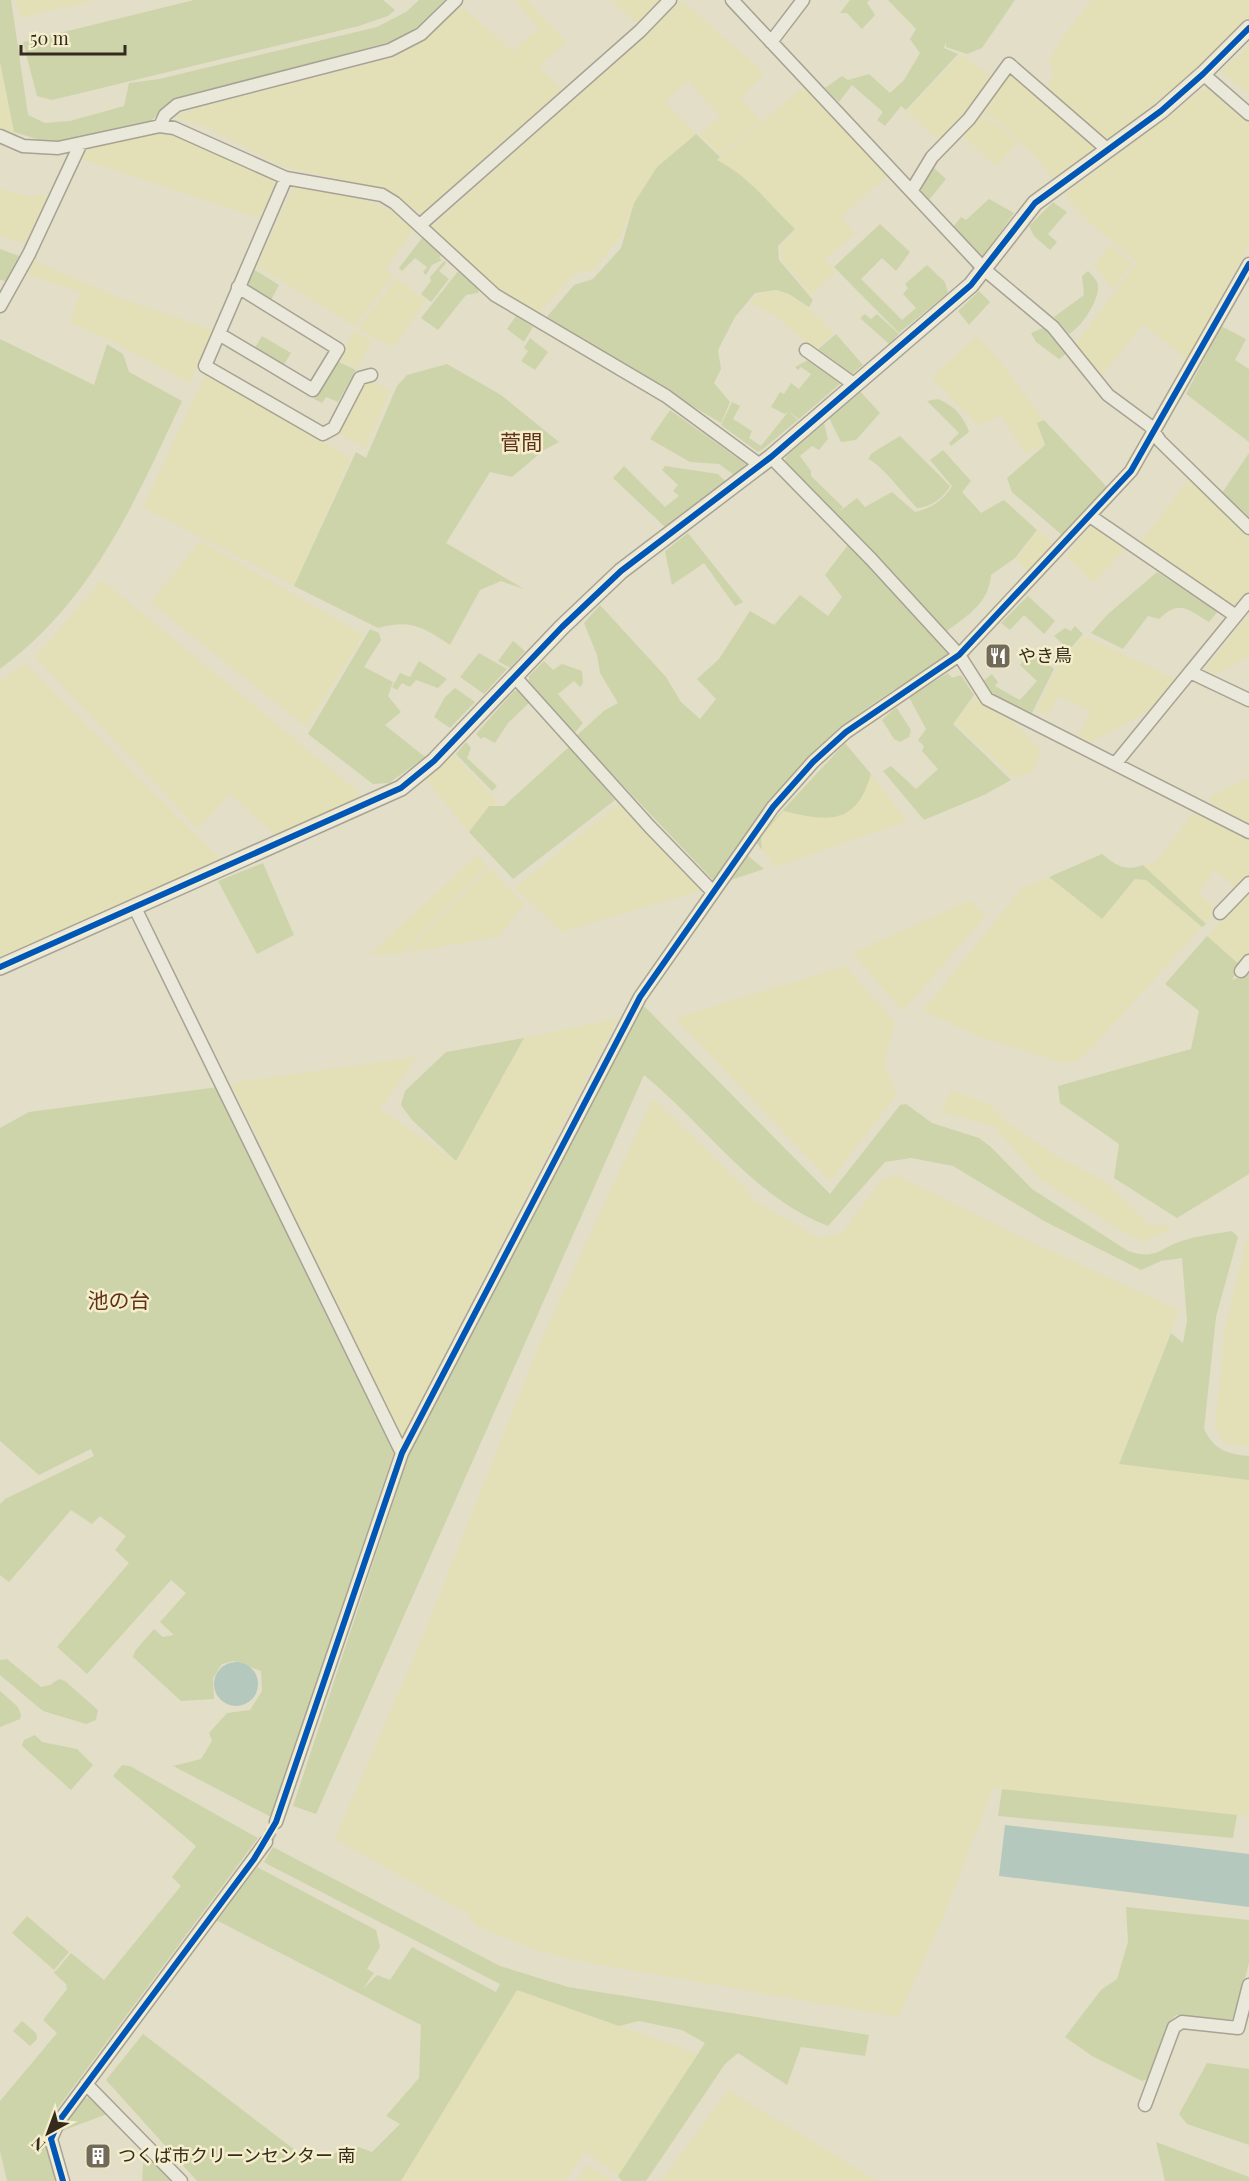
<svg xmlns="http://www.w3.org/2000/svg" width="1249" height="2181" font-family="'Playfair Display','Noto Sans JP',serif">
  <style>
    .farmland { fill: #e3e0b8 }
    .green { fill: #ced4aa }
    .water { fill: #b4c8be }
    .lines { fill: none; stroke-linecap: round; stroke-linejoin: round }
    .minor-tunnel { stroke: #bfbaa6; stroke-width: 12; stroke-dasharray: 12 6; stroke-linecap: butt }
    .minor-casing { stroke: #a7a292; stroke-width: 15 }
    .tertiary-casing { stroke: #a7a292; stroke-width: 18 }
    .minor { stroke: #eae8db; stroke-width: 12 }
    .tertiary { stroke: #eae8db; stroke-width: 15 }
    .cycleway-casing { stroke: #f5eecd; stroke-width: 10 }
    .cycleway { stroke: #0057b8; stroke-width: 6 }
    .labels { text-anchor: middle; stroke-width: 5; stroke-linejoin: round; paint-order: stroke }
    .poi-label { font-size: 18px; fill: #352b1c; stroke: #f5eecd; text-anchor: start }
    .quarter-label { font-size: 21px; fill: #61321b; stroke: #f5eecd }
  </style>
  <rect width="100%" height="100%" fill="#e2dec8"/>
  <path class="farmland" d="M16 0H98L20 18Z
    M515 0H527L566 42 539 67 565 92 423 214 385 190 282 166 204 126 173 117 193 109 396 57 462 7 513 51 539 29Z
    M611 0H660L638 25Z
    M681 0 765 73 741 98 760 121 720 155 699 134 720 117 688 81 665 102 696 134 657 167 634 203 621 236 593 270 576 273 537 314 496 287 431 227 648 34Z
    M1092 0H1249V17L1200 67 1109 140 1101 138 1045 90 1054 75 1049 60 1065 33Z
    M1249 45V94L1221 72Z
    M961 54 993 78 940 141 907 112Z
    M0 62 14 132 13 135 0 129Z
    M1008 74H1014L1091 142 1095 150 1053 179 1040 162 1001 123 978 111Z
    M804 86 889 174 841 217 855 234 824 259 836 272 811 295 782 259 781 247 796 230 717 160Z
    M1206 87 1249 122V245L1188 360 1143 324 1102 376 1075 345 1137 262 1088 221 1066 197 1068 192Z
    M978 115 1002 127 1018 143 996 166 962 136Z
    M162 133 189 139 274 178 277 183 265 217 260 218 81 159 85 149Z
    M293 188 339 194 374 203 396 212 415 228 385 269 393 276 355 326 257 266Z
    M0 189 27 196 43 194 49 198 26 243 0 236Z
    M1110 244 1132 263 1113 289 1095 266Z
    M32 260 122 299 213 330 190 383 110 340 70 323 80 292 27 274Z
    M397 278 426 301 393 348 358 328Z
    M776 291 787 294 809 308 834 333 815 350 773 314 751 303 756 295Z
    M354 331 372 340 357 369 338 359Z
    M976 336 995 355 1044 420 1037 424 1044 446 1025 453 1001 415 979 426 932 378Z
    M206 374 351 458 294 586 143 507Z
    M370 380 391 391 365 448 339 433 363 382Z
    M1189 479 1249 536V592L1236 607 1140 543Z
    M1091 526H1096L1126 548 1093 583 1066 556Z
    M1038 530 1054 544 1029 573 1017 559Z
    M201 541 364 635 306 727 150 602Z
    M102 580 362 795 359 799 275 835 230 794 198 829 35 657Z
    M1249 614V656L1213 676 1205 669Z
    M1084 636 1176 679 1151 710 1090 743 1077 738 1091 712 1059 696 1048 716 1036 710 1056 670Z
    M25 663 221 860 0 957V682Z
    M977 696 986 707 1015 723 1039 749 1040 752 1032 772 1015 778 954 722Z
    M453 754 497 801 494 806H489L469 832 425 778Z
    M871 774 907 821 775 867 762 850 761 837 783 811 866 790Z
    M1249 777V824L1209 803 1211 796Z
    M621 802 705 889 562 932 515 888Z
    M1193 813 1249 840V875L1237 889 1214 870 1199 893 1216 910 1206 924 1143 865 1156 862Z
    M478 855 487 866 403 954 369 955Z
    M489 868 525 904 498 937 408 952Z
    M1049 877 1102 919 1135 879 1146 880 1202 927 1087 1053 1075 1062 1064 1063 983 1038 923 1011 1021 889Z
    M1249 892V955L1240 965 1207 936Z
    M971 900 985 916 903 1011 853 953Z
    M845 966 895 1022 884 1063 897 1094 830 1181 675 1018Z
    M618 1018 402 1437 231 1083 417 1057 380 1109 456 1161 524 1038Z
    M951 1090 990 1105 1004 1120 1057 1156 1106 1182 1150 1226 1170 1225 1169 1230 1143 1242 1120 1230 1040 1179 994 1126 941 1112Z
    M653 1098 748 1191 753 1200 819 1238 842 1233 881 1181 896 1175 1023 1238 1179 1310 1119 1464 1249 1480V1816L993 1788 944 1915 898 2017 579 1961 536 1950 476 1926 467 1913 335 1839 424 1634 540 1343Z
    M1249 1232V1446L1226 1444 1215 1428 1226 1323Z
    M517 1990 725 2064 646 2181H625L585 2151 565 2181H401Z
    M728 2090 877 2181H661Z
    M587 2165 600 2173 614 2181H576Z"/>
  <path class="green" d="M0 0H11L28 115 45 123 70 121 124 106 129 83 159 79 377 27 406 12 419 0H445L418 26 398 40 173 99 151 121 120 129 63 141H43L14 132 0 62Z
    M194 0H383L395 10 388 16 359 26 52 100 37 96 23 42Z
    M850 0H869L867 3 875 15 862 29 847 13H840Z
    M888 0H1015L982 48 967 54 946 47V42L944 48 958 54 906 110 901 106 885 126 877 120 883 112 852 85 839 102 825 88 842 76 848 80 869 74 890 93 904 80 920 53 910 39 916 29Z
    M696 134 720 157 717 160C750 177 769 204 795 229L778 246 779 260 813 300 809 307 789 294 776 290 755 293 735 317 718 350 721 369 714 383 730 402 721 423 545 319 574 285 593 279 621 248 634 203 657 167Z
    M933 167 946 179 929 200 921 191 923 182Z
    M989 199 1014 213 982 258 953 227 961 217 966 220Z
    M1053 202 1067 212 1048 234 1057 242 1050 250 1034 236 1029 226Z
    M880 224 910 252 896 271 882 258 861 279 902 320 916 308 903 294 908 288 905 284 927 265 945 282 948 293 899 333 834 267Z
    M422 238 441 255 439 258 442 260 432 265 426 275 423 272 427 267 415 258 402 271 399 268Z
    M0 249 19 256 6 281 0 280Z
    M444 261 446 263 439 271 449 279 431 302 421 294 431 281 430 277Z
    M253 269 279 285 270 302 249 289 247 283Z
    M459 270 479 289 478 293 466 295 438 330 421 318Z
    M1088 271C1091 274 1095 278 1097 282 1103 296 1081 328 1069 334L1054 317 1084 295 1082 276Z
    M979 291 990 302 969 325 958 311Z
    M865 314 871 319 877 314 899 334 889 344 860 318Z
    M516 316 533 327 524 342 507 329Z
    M1221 326 1246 339 1235 360 1249 369V442L1186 394Z
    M1045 327 1066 354 1059 359 1036 342 1031 333Z
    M836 334 863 365 852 374 816 351Z
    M262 336 291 353 282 368 253 351Z
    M530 338 548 352 535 370 521 361 528 351 524 348Z
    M0 339 94 385 107 344 123 354 129 372 182 401C134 503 94 599 0 669Z
    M808 360 841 379V383L799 419 789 412 798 420 763 449 758 452 721 425 732 402 740 406 733 419 752 431 749 438 761 446 788 412 785 414 771 407 780 392 784 394 791 383 799 389 811 374 801 367 798 370 795 367Z
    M337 361 356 370 338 402 326 397 322 403 314 399Z
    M447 364 501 395 559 442 544 450 512 477 490 472 446 543 524 589 501 581 480 590 450 645C423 627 411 619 378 628L294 586 356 452 366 458 397 386 407 375Z
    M859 390 880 413 856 440 841 442 828 416Z
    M938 399C954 406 963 415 969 432L951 446 949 443 959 433 927 401Z
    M670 410 746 464 734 475 719 464 690 462 650 439Z
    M1044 420 1107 487 1062 535 1012 492 1007 478 1045 445 1037 423Z
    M824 423 828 439 819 450 812 446 800 456 811 471V476L843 507 840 511 857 498 865 507 892 492 915 512C930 509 944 500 952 486L930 460 943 450 971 481 962 492 981 513 1004 500 1037 530 1015 558 991 575C989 603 968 615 947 631L950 655C915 678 875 699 843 726 791 770 752 825 713 880L576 736 605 710 618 703 600 673 597 655 584 623 600 605 666 677 681 702 700 719 716 699 697 679 719 659 750 611 774 625 800 595 828 616 842 597 825 575 854 537 785 461 786 456Z
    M900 436 950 486C945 497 929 508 917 508 905 496 880 463 868 459L872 453Z
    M1249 453V520L1222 493Z
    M624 466 665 507 679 496 673 491 678 485 662 470 665 466 718 474 726 482 665 527 613 478Z
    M688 533 743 602 735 606 704 563 672 585 665 551Z
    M1157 572 1218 611 1209 622C1187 609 1180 599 1159 619L1148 616 1123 649 1091 633 1108 614Z
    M1028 596 1055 621 1044 634 1024 615 1010 630 1001 623Z
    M1075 626 1083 634 1069 650 1054 636 1065 628 1071 631Z
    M370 629 379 633 381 640 364 667 393 682 388 696 401 712 385 725 425 757 389 783 373 784 308 734Z
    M513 641 525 651 510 668 498 661Z
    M1031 651 1054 669 1031 715 992 696 983 681 992 674 998 682 995 686 1020 700 1037 681 1020 665Z
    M479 653 507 669 484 694 460 677Z
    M419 661 447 679 438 688 416 680 410 687 402 683 397 690 392 687 400 673 410 677Z
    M544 661 553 670 562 664 582 671 583 683 580 687 574 681 558 694 583 723 573 735 529 682V676Z
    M948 673 952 678 961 675 974 695 953 724 1011 780 984 795 924 820 883 771 891 766 916 789 938 769 922 751 924 746 918 740 926 729 909 697Z
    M455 688 475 702 450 728 434 717 445 697Z
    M519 690 529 703 508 723 495 743 484 737 481 739 476 734 514 691Z
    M896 707 911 730 909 737 900 742 894 739 882 720Z
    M466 742 471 748 467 758 497 786 492 791 456 754Z
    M845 743 871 774C856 827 827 821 783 811L761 837 762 850 756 842 760 835Z
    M570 746 615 800 513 879 469 832 489 806H504Z
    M746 854 764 869 731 880Z
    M1102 854C1116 865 1124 872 1143 865L1206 924 1202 927 1146 880 1135 879 1102 919 1049 877Z
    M263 863 294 935 257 954 218 881Z
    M1207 936 1240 965 1232 980 1249 974V1174L1177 1218 1114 1178 1119 1144 1060 1103 1058 1086 1191 1049 1199 1011 1165 984Z
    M641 1007H645L830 1194 900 1105 906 1104 932 1123 979 1138 991 1147 1032 1189 1128 1251C1157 1261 1160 1247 1185 1240 1200 1235 1217 1234 1232 1231L1238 1237 1216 1317 1204 1429C1214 1450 1227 1454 1249 1456V1480L1119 1464 1171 1333 1183 1343 1187 1321 1182 1258 1161 1261 1141 1270 1046 1222 953 1166 911 1158 885 1162 828 1226C753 1197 705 1125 644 1075L316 1814 293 1806 408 1457Z
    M524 1038 456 1161 412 1120 401 1105 405 1091 446 1052Z
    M218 1087 394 1452 271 1817 173 1766 201 1759 212 1741 209 1733 227 1713 250 1710 262 1691 261 1671 234 1661 222 1664 213 1678 214 1699 181 1701 133 1657 135 1651 154 1629 163 1637 174 1635 160 1622 186 1593 171 1580 87 1674 57 1647 129 1563 115 1550 126 1536 100 1516 92 1524 71 1510 9 1582 0 1575V1504L5 1499 94 1456 91 1449 39 1475 0 1441V1128L29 1112Z
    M7 1659 41 1687 50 1685 59 1679 65 1681 98 1710 96 1720 86 1724 43 1711 0 1675V1660Z
    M0 1691 18 1707 21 1715 20 1719 0 1727Z
    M35 1735 42 1742 77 1749 93 1765 71 1790 22 1746 24 1740Z
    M122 1765 130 1766 258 1838 51 2117 46 2141 58 2181H7L0 2151V2101L57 2033 43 2020 67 1989 66 1984 54 1973 71 1953 104 1980 181 1886 172 1877 196 1846 113 1776Z
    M1002 1789 1237 1815 1233 1838 998 1816Z
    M273 1847 500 1966 568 1987 869 2035 865 2056 801 2047 787 2085 738 2053 725 2064 646 2181H622L618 2176 705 2043 682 2030 639 2021 619 2026 517 1990 401 2181H197L106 2080 143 2034 308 2160 359 2147 372 2152 400 2124 386 2116 419 2078 421 2025 216 1920 257 1867 376 1930 380 1947 367 1969 374 1973 363 1989 377 1975 390 1980 412 1947 496 1992 500 1984 269 1865 264 1862Z
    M1126 1907 1249 1920V1963L1235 2017 1230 2020 1176 2015 1170 2021 1148 2079 1142 2081 1092 2056 1065 2037 1101 1990 1117 1979 1128 1942Z
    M27 1916 69 1952 54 1970 12 1933Z
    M22 2021 36 2033 37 2039 30 2046 13 2031Z
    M1207 2063 1249 2069V2145L1187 2124 1179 2114Z
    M91 2097 107 2114 62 2131 63 2125 85 2098Z
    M1156 2142 1249 2177V2181H1165Z
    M144 2152 172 2181H142Z"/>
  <path class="water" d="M214 1684a22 22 0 1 1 44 0a22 22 0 1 1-44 0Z
    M1005 1825 1249 1854V1907L999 1876Z"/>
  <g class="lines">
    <path class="minor-tunnel" d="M266 1842 276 1822"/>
    <g class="minor-casing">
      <path id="minor" d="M732 0 985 270 1053 327 1108 395 1150 426 1160 441 1249 528
        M771 42 803 0
        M1203 74 1249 114
        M160 126 165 115 177 105 390 50 421 34 456 0
        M0 136 23 146 58 148 160 126 174 128 286 178 382 195 395 203 495 295 666 396 760 465
        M286 178 205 366 323 434 334 428 360 378 371 375
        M912 190 932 157 969 119 1009 64 1108 150
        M420 225 640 31 670 0
        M0 306 29 254 80 145
        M219 334 313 390 338 349 238 287
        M806 350 855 385
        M771 457 871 559 959 655 987 699 1249 832
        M1090 516 1236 616
        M1190 672 1249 700
        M515 677 650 827 712 891
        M1115 764 1249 600
        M135 908 402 1453
        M1220 913 1249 883
        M1241 971 1249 961
        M276 1822 402 1453 640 997 773 807 813 762 846 732 959 655 1131 471 1249 264
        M86 2084 181 2181
        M1145 2105 1174 2027 1182 2022 1238 2028 1249 1985
        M63 2181 51 2139 59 2121 266 1842"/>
    </g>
    <g class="tertiary-casing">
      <path id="tertiary" d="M0 967 401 788 434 761 562 627 621 571 771 457 971 285 1035 203 1161 111 1203 74 1249 28"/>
    </g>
    <use href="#minor" class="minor"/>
    <use href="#tertiary" class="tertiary"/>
    <g class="cycleway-casing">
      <path id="cycleway" d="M0 967 401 788 434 761 562 627 621 571 771 457 971 285 1035 203 1161 111 1203 74 1249 28
        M63 2181 51 2139 59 2121 254 1859 276 1822 402 1453 640 997 773 807 813 762 846 732 959 655 1131 471 1249 264"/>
    </g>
    <use href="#cycleway" class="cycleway"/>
  </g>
  <defs>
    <g id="restaurant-square" transform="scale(1.35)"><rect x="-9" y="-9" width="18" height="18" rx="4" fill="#726a58" stroke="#f5eecd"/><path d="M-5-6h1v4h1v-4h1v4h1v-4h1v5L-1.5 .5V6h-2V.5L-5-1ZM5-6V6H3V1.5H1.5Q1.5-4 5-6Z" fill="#fff"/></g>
    <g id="building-square" transform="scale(1.35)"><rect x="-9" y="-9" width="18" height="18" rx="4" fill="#726a58" stroke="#f5eecd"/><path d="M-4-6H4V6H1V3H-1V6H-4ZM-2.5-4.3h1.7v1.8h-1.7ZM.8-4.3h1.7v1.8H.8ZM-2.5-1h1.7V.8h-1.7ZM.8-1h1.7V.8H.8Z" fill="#fff"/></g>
  </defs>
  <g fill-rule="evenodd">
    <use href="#restaurant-square" x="998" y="656"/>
    <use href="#building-square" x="98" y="2156"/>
  </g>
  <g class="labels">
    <g class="poi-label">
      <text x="1018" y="662">やき鳥</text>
      <text x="118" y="2162">つくば市クリーンセンター 南</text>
    </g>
    <g class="quarter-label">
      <text x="521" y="450">菅間</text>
      <text x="119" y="1308">池の台</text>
    </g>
  </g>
  <g transform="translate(48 2133) rotate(221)" stroke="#f5eecd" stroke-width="4.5" paint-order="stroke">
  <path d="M0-4.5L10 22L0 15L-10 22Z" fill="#352b1c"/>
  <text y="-9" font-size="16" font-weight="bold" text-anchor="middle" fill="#352b1c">N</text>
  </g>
  <path d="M21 45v9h104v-9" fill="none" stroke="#352b1c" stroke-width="3"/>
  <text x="30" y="45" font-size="18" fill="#352b1c" stroke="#f5eecd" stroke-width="4.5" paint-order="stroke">50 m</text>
</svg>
